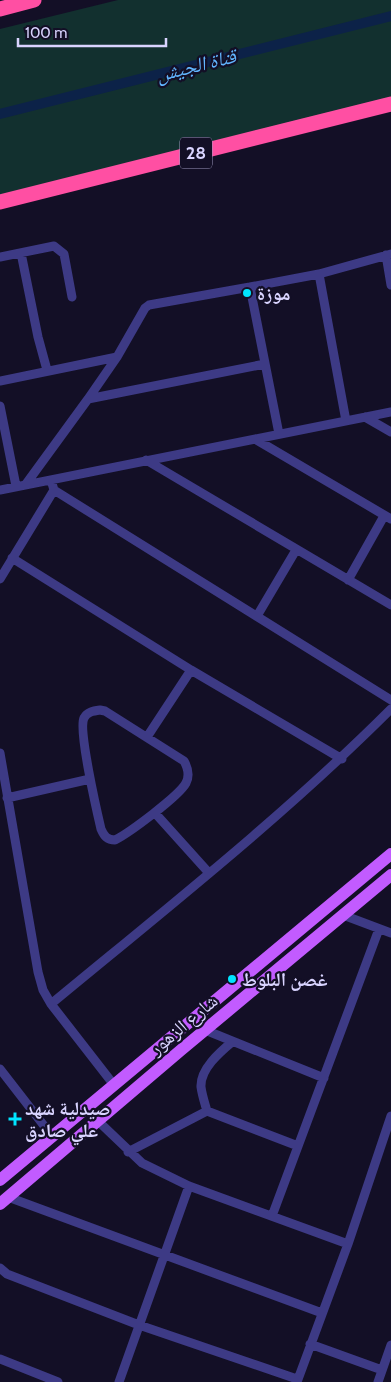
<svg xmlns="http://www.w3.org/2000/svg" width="391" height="1382" font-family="Cabin,'Noto Naskh Arabic',sans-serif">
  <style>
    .green { fill: #12302f }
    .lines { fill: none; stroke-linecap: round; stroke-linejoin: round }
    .canal { stroke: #0c2248; stroke-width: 10 }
    .street { stroke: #3d3a85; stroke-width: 9 }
    .primary { stroke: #c25bff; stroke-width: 12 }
    .highway { stroke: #ff4fa3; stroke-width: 15 }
    .poi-dot { fill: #00e5ff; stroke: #130f26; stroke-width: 2 }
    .labels { text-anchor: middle; stroke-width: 4.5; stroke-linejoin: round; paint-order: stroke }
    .shield { fill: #130f26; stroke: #9e99be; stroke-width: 1 }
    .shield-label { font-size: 18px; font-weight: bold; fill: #d9d4ff }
    .poi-label { font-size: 19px; font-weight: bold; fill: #d9d4ff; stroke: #130f26; text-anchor: start }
    .street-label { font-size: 19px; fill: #d9d4ff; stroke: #130f26 }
    .water-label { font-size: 20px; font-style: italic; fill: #62b6ff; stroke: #130f26 }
  </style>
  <rect width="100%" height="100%" fill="#130f26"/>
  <path class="green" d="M118 0H391V100L0 198V29Z"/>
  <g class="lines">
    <path class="canal" d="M0 114 391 16"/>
    <path class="street" d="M21 253 38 337 47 370
      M386 255 391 285
      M0 257 54 246 64 254 72 297
      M0 381 117 357
      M88 399 117 357 145 308 149 305 250 287
      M0 406 16 486
      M365 417 391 432
      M346 421 319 274 391 254
      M279 434 250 287 319 274
      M255 439 391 519
      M146 460 391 605
      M51 480 54 490 391 700
      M26 484 88 399 265 364
      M0 490 391 412
      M12 558 191 670 342 759
      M0 579 54 490
      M348 580 384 516
      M257 616 296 550
      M100 710 105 711 184 761C188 768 190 775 186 783 179 796 129 833 115 840 107 840 104 836 101 829 97 812 78 729 84 718 87 712 93 711 100 710Z
      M147 737 191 670
      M0 753 38 972 43 990 51 1004 114 1085
      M7 798 90 779
      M155 813 209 873
      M343 915 391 933
      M51 1004C167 908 285 815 391 709
      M205 1030 324 1078
      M0 1069 52 1136
      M207 1111C205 1104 202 1095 201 1087 200 1069 220 1052 232 1042
      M98 1121 142 1163 189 1186 348 1244
      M128 1152 207 1111 298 1146
      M8 1197 322 1313
      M272 1216 379 929
      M0 1268 7 1274 139 1325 297 1379
      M310 1344 382 1370
      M0 1359 58 1382
      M119 1382 189 1186
      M297 1382 348 1244 391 1116
      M378 1382 391 1345"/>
    <path class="primary" d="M0 1180 391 854
      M0 1204 181 1050 391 875"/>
    <path class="highway" d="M0 9 34 0
      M0 202 391 104"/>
  </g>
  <g class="poi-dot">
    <circle cx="247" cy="293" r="5"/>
    <circle cx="232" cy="979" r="5"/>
    <path d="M12.5 1111.5h5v5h5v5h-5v5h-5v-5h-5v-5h5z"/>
  </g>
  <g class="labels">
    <rect class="shield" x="180" y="137.5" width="32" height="31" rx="4"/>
    <g class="shield-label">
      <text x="196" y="159">28</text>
    </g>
    <g class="poi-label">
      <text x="257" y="300">موزة</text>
      <text x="242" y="986">غصن البلوط</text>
      <text x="25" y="1115">صيدلية شهد<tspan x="25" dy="22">علي صادق</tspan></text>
    </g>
    <g class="street-label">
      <text transform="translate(183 1024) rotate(-40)" y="7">شارع الزهور</text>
    </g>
    <g class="water-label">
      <text transform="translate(196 65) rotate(-14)" y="7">قناة الجيش</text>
    </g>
  </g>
  <path d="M18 38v8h148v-8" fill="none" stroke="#d9d4ff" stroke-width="2.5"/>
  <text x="25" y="38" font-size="15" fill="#d9d4ff" stroke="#130f26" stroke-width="4" paint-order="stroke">100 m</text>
</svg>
